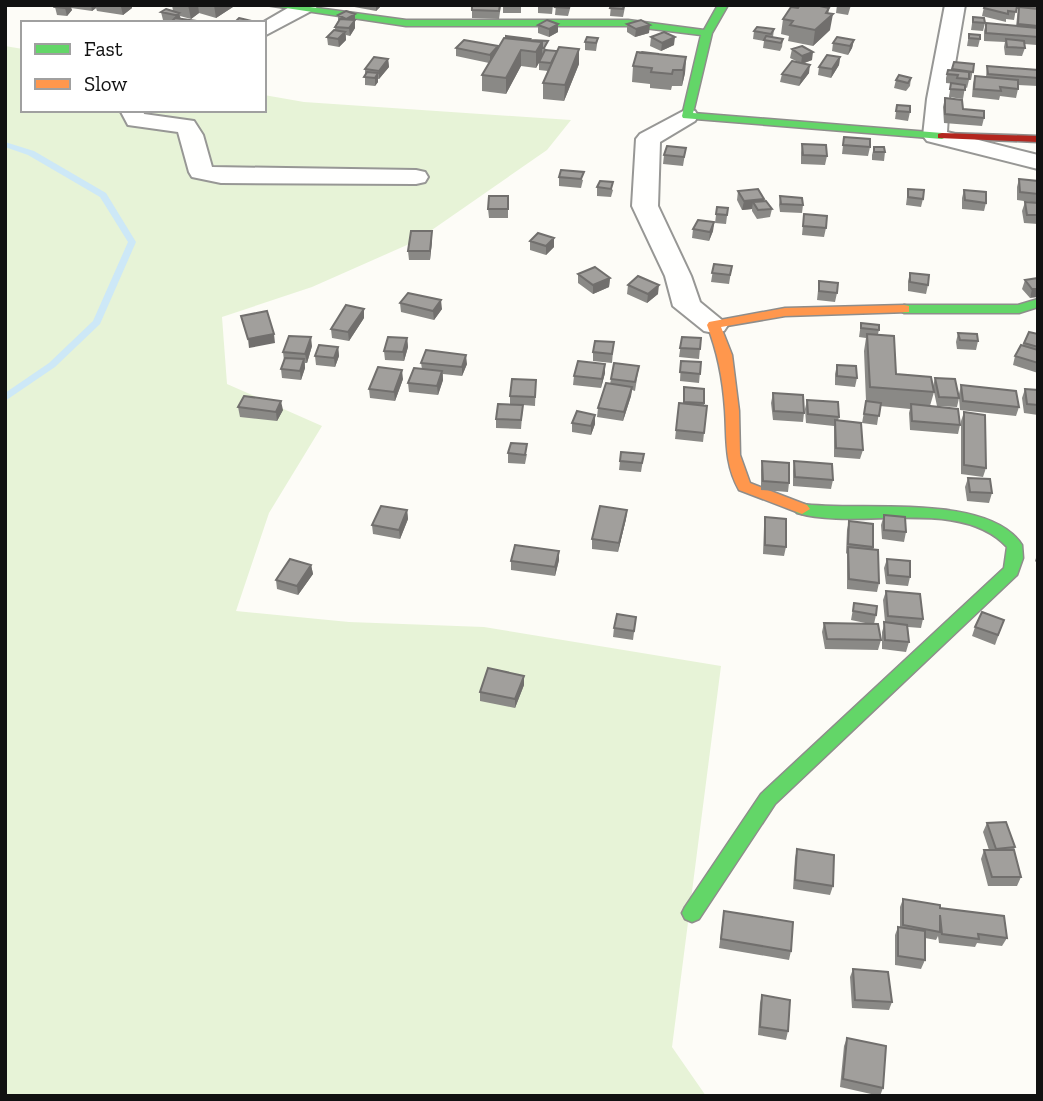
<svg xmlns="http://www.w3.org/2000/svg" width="1043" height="1101" font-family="'Zilla Slab',serif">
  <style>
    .green { fill: #e7f3d7 }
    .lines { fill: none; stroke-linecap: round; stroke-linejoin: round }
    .stream { fill: #cde8f7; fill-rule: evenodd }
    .street-casing { stroke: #979795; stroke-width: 4 }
    .fast-casing { stroke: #8e8d8b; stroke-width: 3 }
    .slow-casing { stroke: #8e8d8b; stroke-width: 3 }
    .jam-casing { stroke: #8e8d8b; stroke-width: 3 }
    .street { fill: #fffffe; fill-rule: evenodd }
    .fast { fill: #63d668; fill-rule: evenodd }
    .slow { fill: #ff974d; fill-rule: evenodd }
    .jam { fill: #b3261e; fill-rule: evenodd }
    .wall { fill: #8a8986 }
    .shaded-wall { fill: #716f6d }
    .building { fill: #a19f9c; stroke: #716f6d; stroke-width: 2 }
  </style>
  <rect width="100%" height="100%" fill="#fdfcf7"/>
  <path class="green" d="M5 46 23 49V110H264V95L304 102 571 120 547 150 416 241 312 287 222 317 227 384 322 426 269 513 236 611 349 622 484 627 721 666 672 1047 706 1096H5Z"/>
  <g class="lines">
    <path class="stream" d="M5 142 34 151 106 193 136 242 100 324 55 367 5 401V393L49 363 93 321 128 242 100 197 28 155 5 147Z"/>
    <g class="street-casing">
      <path id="street" d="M293 5H318L315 9 264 36V23H262Z
        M945 5H965L949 99 947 132 1038 155V169L927 141 923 136 927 99Z
        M687 109 695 111 698 116 695 121 660 142 658 206 691 276 700 302 728 325 724 331 714 333 704 331 673 306 665 276 632 206 636 139 640 134Z
        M120 110H143L144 114 194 121 203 135 212 167 416 170 425 172 428 177 425 182 416 184 221 183 192 177 189 172 178 132 128 125Z"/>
    </g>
    <g class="fast-casing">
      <path id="fast" d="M266 5H295L406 20H628L704 30 718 5H728L712 33 693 113 942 133 948 136 942 139 683 118 682 116 701 35 628 26H406Z
        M1038 299V307L1019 313H904L897 309 904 305H1018Z
        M802 504C860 512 988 492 1022 545L1023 558 1017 575 775 804 699 919 692 922 685 919 682 913 685 907 761 794 1004 568 1007 547C960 496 859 531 797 513L794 509Z"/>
    </g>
    <g class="slow-casing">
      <path id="slow" d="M904 305 909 306V312L785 316 721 327 732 355 739 411 740 455 750 483 807 505 810 509 802 514 739 490C724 463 727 439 725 410 723 380 718 353 707 325L709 322 785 308Z"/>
    </g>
    <g class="jam-casing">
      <path id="jam" d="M942 133 1038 136V142L938 138V134Z"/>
    </g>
    <use href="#street" class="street"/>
    <use href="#fast" class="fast"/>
    <use href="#slow" class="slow"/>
    <use href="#jam" class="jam"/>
  </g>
  <path class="wall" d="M57 5H132V8L123 15 97 11 96 8 92 11 71 8 72 10 67 16 57 15 55 7Z
    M172 5H236L216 18 199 13 191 19 180 16 181 19 204 23H170L171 22 163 20 161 12 173 11Z
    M349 5H382L376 11 349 6Z
    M472 5H501L499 19 472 18Z
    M521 5V13H503V6Z
    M538 5H553L552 14 538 13Z
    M556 5H571L568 16 555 15Z
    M611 5H629L628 7H625L623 17 610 16Z
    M837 5H851L848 15 836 13Z
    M969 5H1038V41L1037 45 1024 44 1025 48 1022 56 1005 55 1004 47 1005 42 984 41V31L986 23 1016 26 1018 9H1016L1014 20 1006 19V22L982 16 984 7Z
    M798 8H829L828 13 830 30 813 46 788 41 789 36 781 34 783 19Z
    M355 14V28L350 36 346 35V40L339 47 328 45 327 37 335 31V27L338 21V15Z
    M973 17 985 23 983 31 971 30Z
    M558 24V32L549 37 538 33V25Z
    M627 24 649 33 635 37 627 32Z
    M774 29 773 37 783 39 782 47 780 51 763 48 764 41 753 39 754 31Z
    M969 34 980 39 978 47 967 46Z
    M651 37 674 45 661 51 650 46Z
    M598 38 596 51 585 50V42Z
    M530 39V40L548 50 557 51 579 49V64L564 101 543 99V83L548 71 539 70V62L536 68 521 66 506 94 482 91V75L489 63 456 56V48L498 46Z
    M854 40 852 48 848 55 832 51 833 43Z
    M792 49 812 60 802 64 809 73 799 86 780 82 782 74 800 63 790 58Z
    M659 54 686 57 685 73 682 86H672L671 90 650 88V84L632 82 633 66Z
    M840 57 839 65 831 78 818 75 819 67Z
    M388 59 389 67 379 79H378V82L375 86 365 85V69Z
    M954 62 974 64 971 80H969L967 88 965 87 963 99 949 97 951 83 956 84 946 83V78L948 70 952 71Z
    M987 66 1038 70V86L1018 85V89L1016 98 1000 96 999 100 972 97 973 84 975 76 986 77Z
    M911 78 910 86 906 91 894 88 896 80Z
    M945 98 963 109 984 118 982 126 944 123 943 107Z
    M897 105 910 112 908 121 895 119Z
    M844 137 870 147 868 156 842 154Z
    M802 144 827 156 825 165 801 164V153Z
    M874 147 885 152 884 161 872 160V155Z
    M686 148 683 166 663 164 664 155Z
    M561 170 583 180 581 188 559 186V177Z
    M1019 179 1038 181V203L1017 200V187Z
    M600 181 613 190 611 197 597 196V187Z
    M908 189 923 199 921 207 906 205Z
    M964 190 986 203 984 211 962 209V198Z
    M738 191 764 201 772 209 770 217 757 219 752 211V209L742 210 737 200Z
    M508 196V218H489L488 209Z
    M780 196 803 205 802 213 780 212 779 205Z
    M1025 202 1038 203V224L1024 223 1022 211Z
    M717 207 728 208 726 224 715 223Z
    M804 214 826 228 824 237 802 235Z
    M714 222 713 231 709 241 692 238 693 229Z
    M432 240 430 260H409L408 251Z
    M530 241 554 247 546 255 530 250Z
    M714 264 732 266 729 284 711 282Z
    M910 273 928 285 926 294 908 291V281Z
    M578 274 610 278 609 287 593 294 578 283Z
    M1038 278 1030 298 1022 289 1025 280Z
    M819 281 837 293 835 302 817 300Z
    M628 285 658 294 647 303 627 294Z
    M400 303 442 309 434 320 401 312Z
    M364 318 349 341 332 338 331 329Z
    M861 323 879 330 878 334 896 374 933 386 935 378 959 394 961 385 1019 407 1016 416 960 410 959 398 957 407 937 406 934 392 930 406 960 425 958 434 910 430 909 413 910 409 880 406 877 425 862 423 866 401 864 351 866 338 859 337Z
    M958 333 978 341 976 350 957 349 956 342Z
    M1038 334V373L1013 365 1015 356 1024 343Z
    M682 337 701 338 699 359 679 357Z
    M407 338 408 347 404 361 385 360 384 351Z
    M312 346 307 363H305V368L301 380 282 378 281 369 284 361 283 352Z
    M338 347 339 356 335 367 316 365 315 356Z
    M613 351 612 363 593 361V352Z
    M681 361 701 362 699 383 680 381Z
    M421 363 467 364 462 376 443 374V380L438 395 409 392 408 383 422 369Z
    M605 364V373L601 388 573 385 574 376Z
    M837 365 857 378 855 387 835 385V374Z
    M639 366 635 391 632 390 631 396 623 421 597 417 598 408 610 384 611 379Z
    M403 379 395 401 370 398 369 389Z
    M536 380 535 406 523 405 521 429 496 428V419L510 405V396Z
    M684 387 704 389V406H707L703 442 675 439 679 403 683 404Z
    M1025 389 1038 390V415L1024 413 1022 398Z
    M773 393 804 413 803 422 773 420 771 403Z
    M807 400 839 417 838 421 863 450 860 459 834 457V426L806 423 805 409Z
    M238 407 283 410 277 421 240 417Z
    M964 412 986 468 983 477 961 474V421Z
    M572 423 595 424 591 435 572 432Z
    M508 453 527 454 525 464 508 463Z
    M644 454 641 472 619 470 620 461Z
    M762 461 789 483 788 492 761 490V470Z
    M794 461 833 480 831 489 793 486V471Z
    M968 478 992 493 989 503 967 501 965 487Z
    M407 510 408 519 400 539 373 534 372 525Z
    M627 510 626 519 618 552 592 549V539Z
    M884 515 906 532 904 542 882 539 881 525Z
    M765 517 786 547 784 556 763 554 764 526Z
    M849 521 873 547 879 583 877 592 847 589V554L846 553 847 530Z
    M559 551V560L555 576 511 570V561Z
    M1038 552V564L1035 561Z
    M887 559 910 577 908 586 886 584 884 568Z
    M311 565 313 574 298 595 277 589 276 580Z
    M886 591 923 619 921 628 908 627 909 642 906 652 882 649V632L885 622 883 600Z
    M854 603 876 615 874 624 881 640 878 650 825 649 822 632 824 623 870 624 851 620Z
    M636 617 633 640 613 637 614 628Z
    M1004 620 995 645 972 636 975 627Z
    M524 676V685L515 708 480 701V692Z
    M987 823 1015 847 1014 850 1021 877 1017 886H988L981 859 984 850H989L983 832Z
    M797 849 833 886 830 895 793 889 795 858Z
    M903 899 940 908 1007 938 1002 946 977 943 975 947 939 943 938 936 936 940 925 938V960L921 969 895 965V935L898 927H900V907Z
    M724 911 791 951 789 960 719 948Z
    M853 969 892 1002 889 1010 852 1008 850 977Z
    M762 995 788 1031 786 1040 758 1035 760 1003Z
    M847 1038 883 1088 880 1096 840 1087 844 1046Z"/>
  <path class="shaded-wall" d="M67 5H70L72 10 67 16 65 8Z
    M91 5H95L96 8 92 11Z
    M123 5H132V8L123 15 121 7Z
    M188 5H198L199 13 191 19Z
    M214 5H236L216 18Z
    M376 5H382L376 11Z
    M829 8 827 19 833 14 830 30 813 46 815 30Z
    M179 13 181 21 176 23 175 15Z
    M355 14V28L350 36 349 28 346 19Z
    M558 24V32L549 37V29Z
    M650 25 649 33 635 37 636 29Z
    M345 32 346 40 339 47 338 39Z
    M675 37 674 45 661 51 662 43Z
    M854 40 852 48 848 55 850 46Z
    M542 42V58L536 68V52Z
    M498 46 490 63V55Z
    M579 49V64L564 101 565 85Z
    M521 50V66L506 94V78Z
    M813 52 812 60 801 64 802 56Z
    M686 57 685 73 682 86 683 70Z
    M840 57 839 65 831 78 832 69Z
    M388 59 389 67 379 79V71Z
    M810 65 809 73 799 86 801 78Z
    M378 73V82L375 86V78Z
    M764 199 763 207 753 202 752 209 742 210 744 201Z
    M714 222 713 231 709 241 710 232Z
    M432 231V240L430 260V251Z
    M554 238V247L546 255V246Z
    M610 278 609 287 593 294V285Z
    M659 285 658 294 647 303 648 294Z
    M1032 289H1038V297L1030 298Z
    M441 300 442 309 434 320 433 311Z
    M364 309V318L349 341 348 332Z
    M274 334 275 343 249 348 248 339Z
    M311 337 312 346 307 363 305 354Z
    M407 338 408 347 404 361 403 352Z
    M338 347 339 356 335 367 334 358Z
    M466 355 467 364 462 376V367Z
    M304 359 305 368 301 380 300 371Z
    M605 364V373L601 388 602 379Z
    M402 370 403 379 395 401 394 392Z
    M442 371 443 380 438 395 437 386Z
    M632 387 631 396 623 421 624 412Z
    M281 401 283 410 277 421 276 412Z
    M595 415V424L591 435V426Z
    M407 510 408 519 400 539 399 530Z
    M627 510 626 519 618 552 619 543Z
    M559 551V560L555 576V567Z
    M311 565 313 574 298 595 297 586Z
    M524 676V685L515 708V699Z"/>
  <path class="building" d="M57 5H67L65 8 55 7Z
    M472 5H500L499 11 472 10Z
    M556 5H569V8L555 7Z
    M611 5H624L623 9 610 8Z
    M800 5H815L829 8 826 13 833 14 815 30 790 25 793 21 783 19 791 7 798 8Z
    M985 5H1014L1017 6 1016 12 1008 11V14L984 8Z
    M1019 7 1038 9V26L1018 24Z
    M166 9 179 13 175 15 161 12Z
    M346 11 355 14 346 19 338 15Z
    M973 17 984 18 985 23 973 22Z
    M175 18 204 22 170 23Z
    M239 18 252 21 248 23H234Z
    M340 19 355 20 349 28 335 27Z
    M547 20 558 24 549 29 538 25Z
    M641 20 650 25 636 29 627 24Z
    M986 23 1038 28V37L986 33Z
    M757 27 774 29 771 34 754 31Z
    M334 30 345 32 338 39 327 37Z
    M664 32 675 37 662 43 651 37Z
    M969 34 980 35V39L969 38Z
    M506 36 530 39 529 40 506 38Z
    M766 36 783 39 781 43 764 40Z
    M587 37 598 38 596 43 585 42Z
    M837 37 854 40 850 46 833 43Z
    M504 38 542 42 536 52 521 50 506 78 482 75Z
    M1006 39 1024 41 1025 48 1007 47Z
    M464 40 498 46 490 55 456 48Z
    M531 40 548 41 544 48H542V42L531 41Z
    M802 46 813 52 802 56 792 49Z
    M559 47 579 49 565 85 543 83Z
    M545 50 557 51 551 63 539 62Z
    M637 52 686 57 683 70H673L672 74 651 72 652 68 633 66Z
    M642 52 659 54 641 53Z
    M827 55 840 57 832 69 819 67Z
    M374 57 388 59 379 71 365 69Z
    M792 61 810 65 801 78 782 74Z
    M954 62 974 64 973 72 952 69Z
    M987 66 1038 70V78L988 74Z
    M948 70 969 72V79L957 78 958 75 947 74Z
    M367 72 378 73 375 78 364 77Z
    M899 75 911 78 908 83 896 80Z
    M975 76 1018 80V89L1000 87 1001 91 974 89Z
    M951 83 965 85V90L950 89Z
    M945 98 962 100 963 109 984 111V118L945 114Z
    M897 105 910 106V112L896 111Z
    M844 137 870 139V147L843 145Z
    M802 144 826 145 827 156 803 155Z
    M667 146 686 148 684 157 664 155Z
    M874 147H884L885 152H874Z
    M561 170 584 172 581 179 559 177Z
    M1019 179 1038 181V194L1020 192Z
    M600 181 613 182 611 189 597 187Z
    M758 189 764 199 744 201 738 191Z
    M908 189 924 190 923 199 908 197Z
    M964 190 986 192V203L965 200Z
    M489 196H508V209H488Z
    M780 196 802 198 803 205 781 204Z
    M766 201 772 209 758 210 753 202Z
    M1025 202 1038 203V215H1027Z
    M717 207 728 208 727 215 716 214Z
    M804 214 827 216 826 228 803 226Z
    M698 220 714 222 710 232 693 229Z
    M411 231H432L430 251H408Z
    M538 233 554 238 546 246 530 241Z
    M714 264 732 266 730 275 712 273Z
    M595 267 610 278 593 285 578 274Z
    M910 273 929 275 928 285 910 282Z
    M638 276 659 285 648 294 628 285Z
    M1038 278V289H1032L1025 280Z
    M819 281 838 283 837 293 819 291Z
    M408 293 441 300 433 311 400 303Z
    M346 305 364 309 348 332 331 329Z
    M267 311 274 334 248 339 241 316Z
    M861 323 879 325V330L861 328Z
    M1029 332 1038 334V347L1024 343Z
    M958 333 977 334 978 341 960 340Z
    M867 334 894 336 896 374 931 377 934 392 870 387Z
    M289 336 311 337 305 354 283 352Z
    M388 337 407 338 403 352 384 351Z
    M682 337 701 338 700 349 680 348Z
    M595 341 614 342 612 354 593 352Z
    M319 345 338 347 334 358 315 356Z
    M1021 345 1038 350V363L1015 356Z
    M426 350 466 355 462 367 421 363Z
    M285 358 304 359 300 371 281 369Z
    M578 361 605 364 602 379 574 376Z
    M681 361 701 362 700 374 680 372Z
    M614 363 639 366 635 382 611 379Z
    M837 365 856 366 857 378 837 376Z
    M378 367 402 370 394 392 369 389Z
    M414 368 442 371 437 386 408 383Z
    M935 378 955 379 959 398 939 397Z
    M512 379 536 380 535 397 510 396Z
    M606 383 632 387 624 412 598 408Z
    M961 385 1016 391 1019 407 963 401Z
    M684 387 704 389V403L684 402Z
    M1025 389 1038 390V405L1027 404Z
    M773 393 803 395 804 413 774 411Z
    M244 396 281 401 276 412 238 407Z
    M807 400 838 402 839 417 808 414Z
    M866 401 881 403 879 416 864 414Z
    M679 403 707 406 704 433 676 430Z
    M498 404 523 405 521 420 496 419Z
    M911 404 958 409 960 425 912 421Z
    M577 411 595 415 591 426 572 423Z
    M964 412 985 415 986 468 964 465Z
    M835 420 861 423 863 450 836 448Z
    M511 443 527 444 525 455 508 453Z
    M621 452 644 454 642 463 620 461Z
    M762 461 789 463V483L763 481Z
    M794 461 832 464 833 480 795 477Z
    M968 478 990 479 992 493 970 492Z
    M381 506 407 510 399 530 372 525Z
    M600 506 627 510 619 543 592 539Z
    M884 515 905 517 906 532 884 530Z
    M765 517 786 519V547L765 545Z
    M849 521 873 524V547L848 544Z
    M515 545 559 551 555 567 511 561Z
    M848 547 878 550 879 583 849 579Z
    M290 559 311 565 297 586 276 580Z
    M887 559 910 561V577L888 575Z
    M886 591 920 594 923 619 888 616Z
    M854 603 877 606 876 615 853 611Z
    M982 612 1004 620 998 635 975 627Z
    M617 614 636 617 634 631 614 628Z
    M884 622 907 625 909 642 885 640Z
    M824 623 878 624 881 640 827 639Z
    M488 668 524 676 515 699 480 692Z
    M1006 822 1015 847 996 849 987 823Z
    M797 849 834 855 833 886 795 880Z
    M984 850H1014L1021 877H992Z
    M903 899 940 905V908L1004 916 1007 938 978 934 979 939 942 934 940 915V932L903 925Z
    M724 911 793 922 791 951 721 939Z
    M898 927 925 931V960L898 956Z
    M853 969 888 972 892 1002 855 1000Z
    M762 995 790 1000 788 1031 760 1027Z
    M847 1038 886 1046 883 1088 843 1079Z"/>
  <rect width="1043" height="1101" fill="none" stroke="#111111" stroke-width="14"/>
  <rect x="21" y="21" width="245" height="91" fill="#ffffff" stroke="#a0a0a0" stroke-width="2"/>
  <rect x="35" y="44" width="35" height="10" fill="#63d668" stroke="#a0a0a0" stroke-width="2"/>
  <text x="84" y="56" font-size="21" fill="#111111">Fast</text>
  <rect x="35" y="79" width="35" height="10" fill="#ff974d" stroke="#a0a0a0" stroke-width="2"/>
  <text x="84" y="91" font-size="21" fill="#111111">Slow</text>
</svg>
